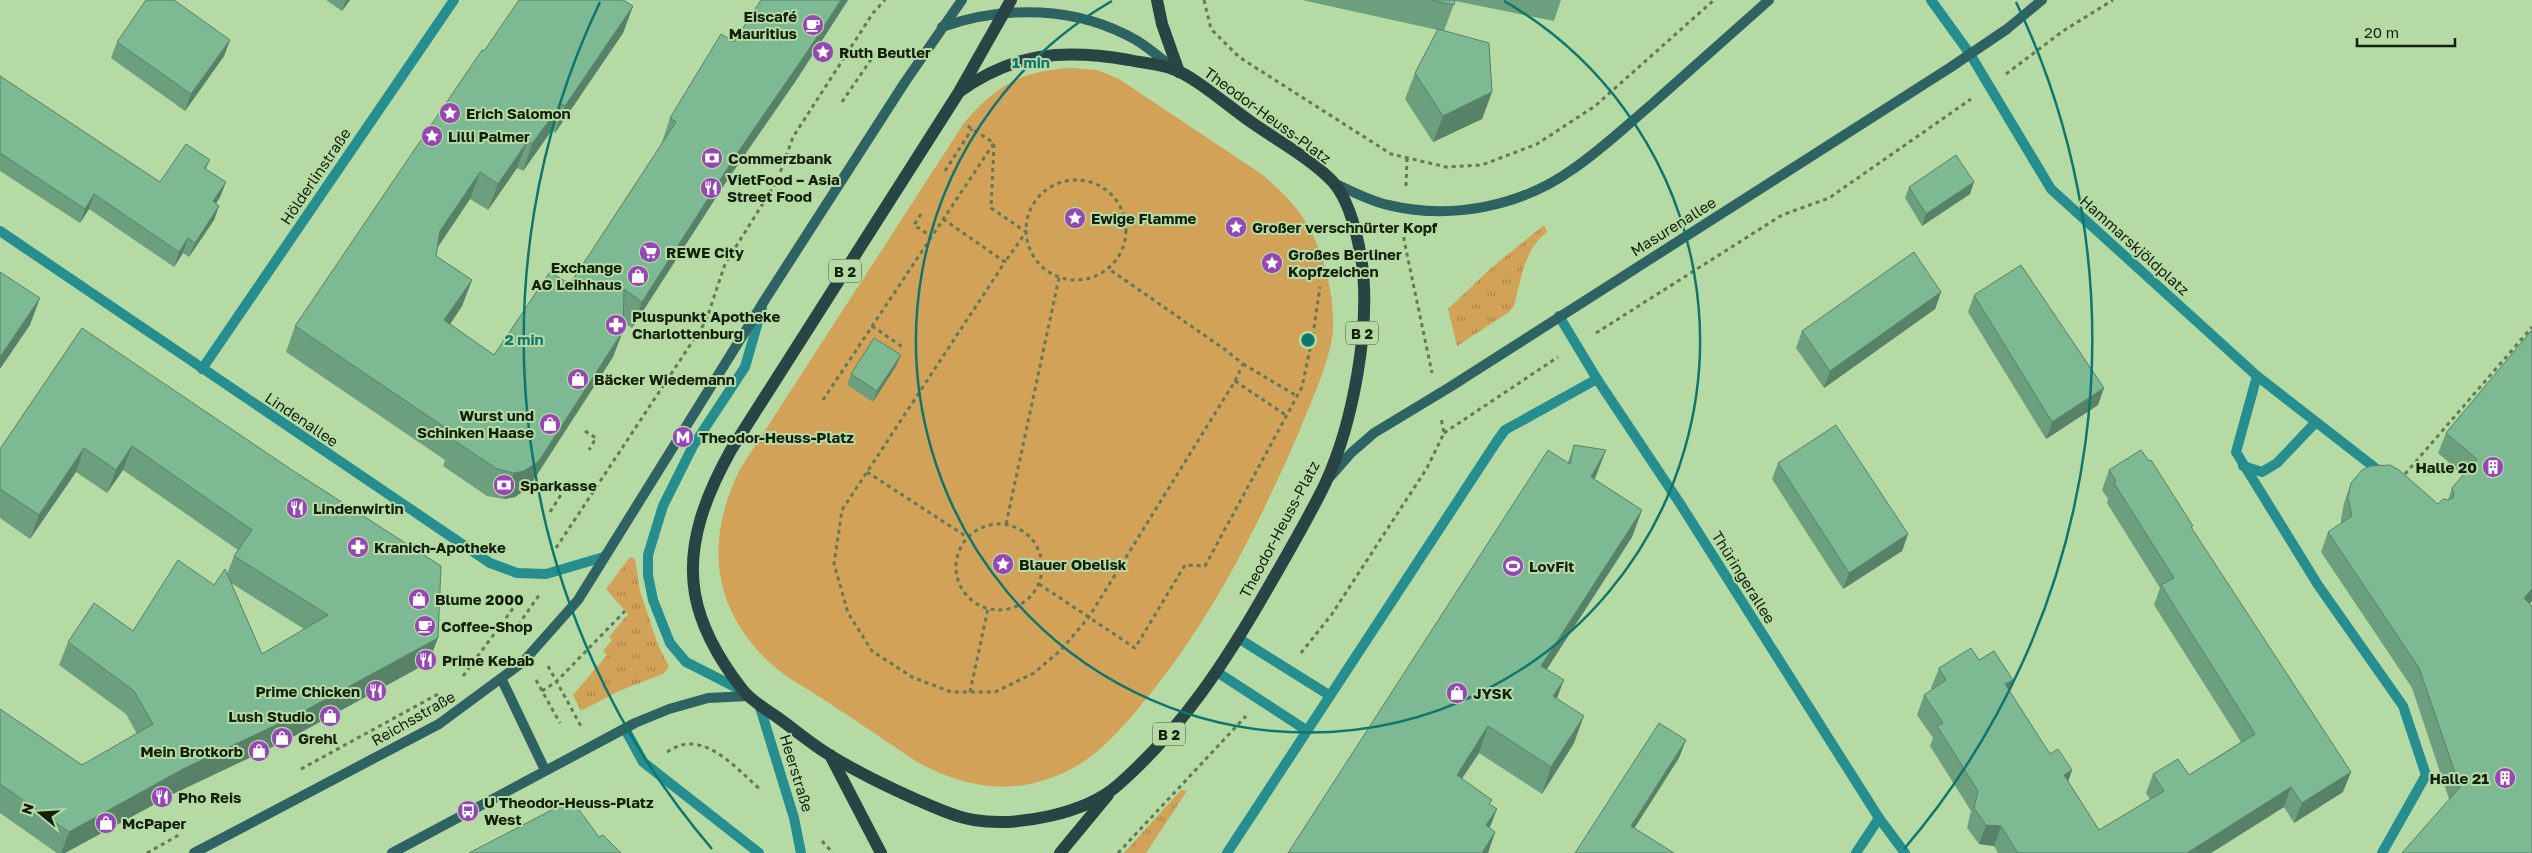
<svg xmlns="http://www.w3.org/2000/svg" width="2532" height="853" viewBox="0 0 2532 853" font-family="'Golos Text',sans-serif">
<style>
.grass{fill:url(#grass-tufts)}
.park{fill:#d3a259}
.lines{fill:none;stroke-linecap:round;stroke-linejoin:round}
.path{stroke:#627a56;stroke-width:3;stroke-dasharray:4 4;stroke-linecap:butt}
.lane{stroke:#268e8f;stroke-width:10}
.street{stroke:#268e8f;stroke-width:10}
.secondary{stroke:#2f6262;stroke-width:10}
.primary{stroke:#284444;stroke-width:12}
.wall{fill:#6c9f7e;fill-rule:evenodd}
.shaded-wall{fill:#588267}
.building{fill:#7db993;stroke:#588267}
.ring{fill:none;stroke:#0f766e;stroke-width:2.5}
.labels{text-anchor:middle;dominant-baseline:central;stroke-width:4;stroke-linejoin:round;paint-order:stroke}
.shield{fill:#b5daa4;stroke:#44583a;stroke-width:1}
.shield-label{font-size:14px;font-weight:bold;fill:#13200c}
.poi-label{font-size:15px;font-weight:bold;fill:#13200c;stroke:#b5daa4;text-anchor:start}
.street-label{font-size:15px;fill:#13200c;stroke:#b5daa4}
.centre{fill:#0f766e;stroke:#b5daa4;stroke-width:2.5}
.ring-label{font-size:15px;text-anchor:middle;font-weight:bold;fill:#0f766e;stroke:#b5daa4;stroke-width:4;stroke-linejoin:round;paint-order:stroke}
</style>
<defs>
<pattern id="grass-tufts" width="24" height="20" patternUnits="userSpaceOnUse" patternTransform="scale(1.25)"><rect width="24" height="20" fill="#d3a259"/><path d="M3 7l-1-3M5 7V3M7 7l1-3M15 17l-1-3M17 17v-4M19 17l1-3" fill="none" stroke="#aa8448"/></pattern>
</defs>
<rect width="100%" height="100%" fill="#b5daa4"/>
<g class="grass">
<path d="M1544,225l3,7c-23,17 -26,48 -33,74l-5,6 -52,34 -9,-37 42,-40z"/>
<path d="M630,557l5,2 5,32 18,54 11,22 -6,7 -44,17 -38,20 -8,-16 34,-40 -4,-4 9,-11 -3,-3 19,-23 -22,-25z"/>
<path d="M1181,790l6,1 -41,62h-22z"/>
</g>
<path class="park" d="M1071,68l26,2 22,9 144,96c13,12 26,23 36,37 22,30 35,76 34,114 0,29 -23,78 -34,106 -43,99 -92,196 -162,278 -18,21 -39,45 -64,58 -54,29 -104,22 -156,-6 -29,-20 -58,-39 -88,-59 -19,-13 -43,-25 -59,-40 -59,-56 -65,-123 -30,-194l224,-346c32,-38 57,-52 107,-55z"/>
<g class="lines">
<g class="path">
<path d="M1204,0l7,29 28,28 152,97 55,13 36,-2 55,-21 58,-38 119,-106"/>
<path d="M2006,74l57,-43 50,-31"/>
<path d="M842,102l32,-47"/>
<path d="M994,144l-3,64 35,24 -21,30"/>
<path d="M945,171l27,-42"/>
<circle cx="1076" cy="230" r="50"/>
<path d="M1406,186l1,-27"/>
<path d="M921,214l-7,11 18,12"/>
<path d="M943,219l62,43 -163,248 -8,54 14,49 24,38 40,26 39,15h44l39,-19 27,-23 28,-33 146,-236 8,-17 -16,-13 -118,-82"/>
<path d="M1404,229v11l28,133"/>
<path d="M872,326l32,22"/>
<path d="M1596,333l186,-118 47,-17 142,-99"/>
<path d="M1243,364l54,32"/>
<path d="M1235,381l52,35"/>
<path d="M823,400l171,-257 -28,-18"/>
<path d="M585,431l11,7 -7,12"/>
<path d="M1444,433l114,-76"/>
<path d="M867,472l100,65"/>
<path d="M2405,474l127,-147"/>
<path d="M550,512l21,-33"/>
<path d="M1006,524l53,-246"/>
<circle cx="999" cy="567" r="43"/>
<path d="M556,548l150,-227 19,-57 52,-83 16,-44 80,-124 12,-13"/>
<path d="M1039,584l96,64 50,-83 20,1 97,-179 11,-52 7,-48"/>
<path d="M520,632l-3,-5 22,-32"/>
<path d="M1301,653l31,-39 95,-146 17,-35 -3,-15"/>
<path d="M548,666l34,62"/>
<path d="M463,676l60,-81"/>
<path d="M536,680l24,43"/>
<path d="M542,691l14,-9 69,-71"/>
<path d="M970,692l18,-84"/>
<path d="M667,752c7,-4 14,-8 22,-8 27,-1 53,30 72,46"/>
<path d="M301,769l139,-76"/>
<path d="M822,841l11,12"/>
<path d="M147,853l32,-18"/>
<path d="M1118,853l128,-137"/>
</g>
<g class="lane">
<path d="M1931,0l39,54 81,135 206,187 -21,76 82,133 85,121 23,69 -44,78"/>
<path d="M2257,376l126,98"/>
<path d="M2243,466l19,6 15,-9 39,-41"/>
<path d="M1238,638l91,57"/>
<path d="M1217,672l89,58"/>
<path d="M741,690l-55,-28 -16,-19 -17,-43 -5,-25v-20l15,-49 30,-60 52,-79 17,-59"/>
<path d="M625,729l18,33 116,91"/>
<path d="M1227,853l270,-412 8,-11 92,-51"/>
</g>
<g class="street">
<path d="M0,231l490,332 27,10 29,1 58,-17"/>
<path d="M1559,316l38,63 82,123 200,316 26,35"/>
<path d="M202,369l252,-369"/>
<path d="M759,704l35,114 7,35"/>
<path d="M1856,853l23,-35"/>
</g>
<g class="secondary">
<path d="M942,27c64,-22 134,-21 194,13 13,8 25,18 37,28"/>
<path d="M1336,184c17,8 34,17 52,21 63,15 132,2 185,-36 28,-19 53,-43 79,-65 39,-35 78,-69 117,-104"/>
<path d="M1330,477l21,-24 23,-20 76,-46 501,-320 56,-38 35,-29"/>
<path d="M502,680l43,90"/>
<path d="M194,853l245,-129 84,-62 55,-62 188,-302 139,-216 57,-82"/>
<path d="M392,853l243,-130 34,-14 39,-11 40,-2"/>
</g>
<g class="primary">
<path d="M1157,0l5,24 17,48"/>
<path d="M959,92c55,-40 105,-43 170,-32 14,3 30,4 44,9 21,7 60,41 81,55 26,18 57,35 79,58 16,18 24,52 28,75 11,66 -8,167 -36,227 -17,35 -37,69 -56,102 -42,74 -87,143 -151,199 -33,29 -101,42 -144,35 -20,-3 -40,-13 -59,-21 -29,-13 -60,-28 -87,-45 -18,-11 -34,-25 -51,-37 -11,-8 -26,-16 -35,-28 -21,-27 -41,-61 -47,-95 -9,-51 12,-101 36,-144l228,-358 52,-92"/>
<path d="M830,755l51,98"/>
<path d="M1060,853l48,-58"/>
</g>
</g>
<g class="wall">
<path d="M326,0h24l-8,11z"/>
<path d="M761,0h87l-51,79 -71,103 -94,146 -9,-6 -10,35 -84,130 -14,10 -11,2 -17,-3 -44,-30 2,-6 -159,-108 9,-26 189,-275 149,-45 -10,27 -68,100 -3,-3 -29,41 -6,-3 -29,42 -18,-11 -32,48 -2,9 36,24 -10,26 -12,18 44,31 76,-71 91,-139 9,-27 64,-76z"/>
<path d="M1302,0h259l-7,21 -99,-20 -11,30 48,61 -10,27 -49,23 -28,-43 10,-26 23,-43z"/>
<path d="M230,40l-6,16 -39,55 -74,-53 6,-16z"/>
<path d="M0,76l160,106 50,-22 -4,9 20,13 -6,15 -4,6 3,3 -5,14 -25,37 -6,-4 -9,14 -85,-58 -9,14 -80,-52z"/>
<path d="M1909,187l61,7 -48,32 -17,-28z"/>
<path d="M1941,292l-6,17 -111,79 -28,-40 6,-17z"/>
<path d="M1974,295l124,110 -52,34 -78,-127z"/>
<path d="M82,328l347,334 -142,78 -112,53 -110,60h-8l-57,-40v-104l82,56 55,-31 -11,-20 -67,-49 9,-23 65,-11 81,-46 13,-11 7,-18 4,-6 -115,-80 -16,23 -31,-21 -46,67 -30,-21v-69zM231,583l73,46 -42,25z"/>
<path d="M2532,330l-2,274 2,249 -83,-54 -37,-111 -91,-136 7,-20 13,-9v-4l3,-16 7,-20 87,21 10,-4 4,-12 11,-13 -25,-22 8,-20z"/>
<path d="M896,366l-23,36 -26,-17 4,-11z"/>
<path d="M1574,445l22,31 -2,3 48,31 -10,27 -85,132 10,30 17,44 -32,51 -63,-41 -17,25 28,27v23l5,4 -7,21h-200l280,-391z"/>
<path d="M1778,463l130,71 -6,17 -59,38 -71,-110z"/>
<path d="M2109,470l83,59 151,263 -49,31 -10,-16 -73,46h-213l-4,-7 -15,-2 -12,-16 4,-17 -41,-65 3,-8 -16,-23 7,-20 8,-5 -1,-2 8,-20 40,-8 30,30 41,64 22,16 -4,12 31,48 51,-31 -4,-6 7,-19 36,1 52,-33 -87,-137 6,-17 -53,-85 1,-4 -6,-9z"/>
</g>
<g class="shaded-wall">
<path d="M346,0h4l-8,11z"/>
<path d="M841,0h7l-51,79 -71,103 -94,146 10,-26 94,-147z"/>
<path d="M633,6l-10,27 -68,100 10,-27z"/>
<path d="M230,40l-6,16 -39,55 6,-17z"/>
<path d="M1492,92l-10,27 -49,23 10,-26z"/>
<path d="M561,104l-9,26 -29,41 9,-27z"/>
<path d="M527,142l-10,26 -29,42 10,-26z"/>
<path d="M480,172l-10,27 -39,58 9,-26z"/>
<path d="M226,182l-6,15 -12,19 5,-15z"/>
<path d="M1974,182l-4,12 -48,32 4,-12z"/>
<path d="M94,194l-5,15 -9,14 5,-14z"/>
<path d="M219,206l-5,14 -25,37 6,-14z"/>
<path d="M188,238l-5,15 -9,14 5,-15z"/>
<path d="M472,280l-10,26 -27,41 9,-27z"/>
<path d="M1941,292l-6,17 -111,79 6,-17z"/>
<path d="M40,298l-10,27 -30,44v-12z"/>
<path d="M623,331l-10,26 -84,130 -14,10 -11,2 10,-26z"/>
<path d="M901,355l-5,11 -23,36 4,-11z"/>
<path d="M2104,388l-6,17 -52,34 6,-17z"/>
<path d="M132,446l-9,24 -16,23 9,-23z"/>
<path d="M84,448l-8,24 -46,67 9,-24z"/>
<path d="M1606,450l-10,26 -15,27 10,-26z"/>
<path d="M1642,510l-10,27 -100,155 9,-26z"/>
<path d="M1908,534l-6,17 -59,38 6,-16z"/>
<path d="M2532,589v12l-16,18 8,-21z"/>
<path d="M438,638l-9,24 -142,78 -112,53 -110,60h-4l8,-21 114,-63z"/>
<path d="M1564,680l-10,26 -1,-10z"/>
<path d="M2013,680l-8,20v-16z"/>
<path d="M1584,716l-10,27 -32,51 9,-27z"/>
<path d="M1488,726l-9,27 -32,48 10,-26z"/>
<path d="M1686,740l-7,18 -54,85 6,-17z"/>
<path d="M2072,770l-7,20 -1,-15z"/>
<path d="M2351,772l-8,20 -49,31 8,-20z"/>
<path d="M2291,787l-7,20 -73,46h-24z"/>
<path d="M1497,809l-10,26 -1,-10z"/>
<path d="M1986,825l15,1 -7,20 -15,-2z"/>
<path d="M1495,832l-7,21h-6z"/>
</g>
<g class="building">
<path d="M146,0h28l56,40 -39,54 -74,-52z"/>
<path d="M519,0h104l10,6 -68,100 -4,-2 -29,40 -5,-2 -29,42 -18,-12 -40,59 -4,25 36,24 -28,40 50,35 56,-83 20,12 106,-162 -6,-4 51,-84 13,8 27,-42h80l-34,52 -71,103 -94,147 -18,-13 -1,42 -84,130 -15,10 -10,2 -17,-4 -45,-30 4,-4 -161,-109 187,-276 2,1z"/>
<path d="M1431,0h24l-1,5z"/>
<path d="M1438,29l51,14 3,49 -49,24 -28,-43z"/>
<path d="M0,76l160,106 26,-38 24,16 -6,8 22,14 -13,19 6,5 -24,37 -7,-5 -9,14 -85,-58 -9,15 -85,-56z"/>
<path d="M1956,155l18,27 -48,32 -17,-27z"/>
<path d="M1914,252l27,40 -111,79 -28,-40z"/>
<path d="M2021,265l83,123 -52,34 -78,-127z"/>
<path d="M0,272l40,26 -40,59z"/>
<path d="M82,328l210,142 149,96 -3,72 -143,78 -112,53 -114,63 -69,-48v-75l82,56 71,-41 -19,-33 -66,-49 26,-39 39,28 45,-71 36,25 11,-16 37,85 66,-39 -94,-59 18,-26 -120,-84 -16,24 -32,-22 -45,67 -39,-26v-40z"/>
<path d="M2532,330v259l-8,9 8,8v247h-130l58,-66 -41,-119 -91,-136 24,-16 -4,-18 3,-15 11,-13 8,-4 20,-1 9,5 39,34 5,-5 5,1 5,-2 1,-5 -2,-5 25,-29 -31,-26z"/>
<path d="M874,338l27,17 -24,36 -26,-17z"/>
<path d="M1836,425l72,109 -59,39 -71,-110z"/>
<path d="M1574,445l32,5 -15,27 51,33 -101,156 23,14 -11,16 31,20 -33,51 -63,-41 -31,49 35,25 -3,4 8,5 -11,16 9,7 -13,21h-194l260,-403 22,14z"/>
<path d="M2141,450l8,11 2,-1 42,66 -2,1 160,245 -49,31 -11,-16 -104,66h-169l-17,-27 -15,-1 -12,-17 4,-17 -41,-65 6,-3 -19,-28 22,-15 -7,-12 32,-20 8,12 15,-9 19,29 -8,4 45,70 8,-5 14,21 -8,5 35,55 65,-39 -11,-17 25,-15 11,16 66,-41 -94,-149 13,-7 -60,-95 2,-2 -7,-11z"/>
<path d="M1659,723l27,17 -55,86 43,27h-99z"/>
<path d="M567,802l9,4 23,31 4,-2 18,18h-152z"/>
</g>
<g class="ring">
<path d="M1504 1A392 392 0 1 1 1112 1"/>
<path d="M712 849A784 784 0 0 1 600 2M2016 2A784 784 0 0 1 1904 849"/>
</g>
<defs>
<g id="cafe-disc" transform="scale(1.125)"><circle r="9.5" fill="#9746b5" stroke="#b5daa4"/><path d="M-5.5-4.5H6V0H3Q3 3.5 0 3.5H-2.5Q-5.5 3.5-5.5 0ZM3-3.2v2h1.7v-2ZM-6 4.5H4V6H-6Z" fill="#fff"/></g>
<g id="sight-disc" transform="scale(1.125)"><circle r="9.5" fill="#9746b5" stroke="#b5daa4"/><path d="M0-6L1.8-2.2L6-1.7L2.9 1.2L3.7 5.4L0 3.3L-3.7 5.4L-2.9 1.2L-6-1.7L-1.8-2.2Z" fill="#fff"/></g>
<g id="bank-disc" transform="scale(1.125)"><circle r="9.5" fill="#9746b5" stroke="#b5daa4"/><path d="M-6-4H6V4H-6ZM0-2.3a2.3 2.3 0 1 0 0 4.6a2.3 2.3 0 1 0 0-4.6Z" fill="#fff"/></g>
<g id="restaurant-disc" transform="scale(1.125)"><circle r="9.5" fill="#9746b5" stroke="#b5daa4"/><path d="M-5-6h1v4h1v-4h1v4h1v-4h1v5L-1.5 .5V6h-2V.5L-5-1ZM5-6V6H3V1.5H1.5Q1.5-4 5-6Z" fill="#fff"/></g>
<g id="supermarket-disc" transform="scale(1.125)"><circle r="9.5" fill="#9746b5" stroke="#b5daa4"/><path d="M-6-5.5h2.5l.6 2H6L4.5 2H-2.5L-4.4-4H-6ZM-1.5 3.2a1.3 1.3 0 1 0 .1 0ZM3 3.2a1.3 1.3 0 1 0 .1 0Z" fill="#fff"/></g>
<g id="shop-disc" transform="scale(1.125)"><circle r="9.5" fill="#9746b5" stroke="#b5daa4"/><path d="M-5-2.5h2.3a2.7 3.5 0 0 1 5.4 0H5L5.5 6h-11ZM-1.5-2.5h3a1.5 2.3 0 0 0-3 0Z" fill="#fff"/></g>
<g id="pharmacy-disc" transform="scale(1.125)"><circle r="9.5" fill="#9746b5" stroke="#b5daa4"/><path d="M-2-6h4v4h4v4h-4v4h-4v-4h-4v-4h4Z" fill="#fff"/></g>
<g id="metro-disc" transform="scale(1.125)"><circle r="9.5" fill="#9746b5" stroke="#b5daa4"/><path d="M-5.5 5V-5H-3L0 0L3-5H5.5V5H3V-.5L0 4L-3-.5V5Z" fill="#fff"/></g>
<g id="building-disc" transform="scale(1.125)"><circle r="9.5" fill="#9746b5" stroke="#b5daa4"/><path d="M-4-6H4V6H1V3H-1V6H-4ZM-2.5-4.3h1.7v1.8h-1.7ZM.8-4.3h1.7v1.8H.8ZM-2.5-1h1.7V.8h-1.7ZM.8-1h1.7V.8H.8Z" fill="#fff"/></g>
<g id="stadium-disc" transform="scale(1.125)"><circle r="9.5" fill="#9746b5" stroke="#b5daa4"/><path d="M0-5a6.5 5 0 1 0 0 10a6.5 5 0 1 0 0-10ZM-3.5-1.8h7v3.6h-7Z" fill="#fff"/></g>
<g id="bus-disc" transform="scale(1.125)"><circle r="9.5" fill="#9746b5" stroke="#b5daa4"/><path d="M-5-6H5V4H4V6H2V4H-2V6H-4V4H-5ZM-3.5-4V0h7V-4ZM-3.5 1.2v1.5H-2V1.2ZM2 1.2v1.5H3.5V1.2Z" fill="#fff"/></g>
</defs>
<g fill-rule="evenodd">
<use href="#cafe-disc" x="813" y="25"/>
<use href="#sight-disc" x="823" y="52"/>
<use href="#sight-disc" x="450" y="113"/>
<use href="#sight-disc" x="432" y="136"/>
<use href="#bank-disc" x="712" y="158"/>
<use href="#restaurant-disc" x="711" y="188"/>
<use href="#sight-disc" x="1075" y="218"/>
<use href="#sight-disc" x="1236" y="227"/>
<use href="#supermarket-disc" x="650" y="252"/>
<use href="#sight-disc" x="1272" y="263"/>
<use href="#shop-disc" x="638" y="276"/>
<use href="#pharmacy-disc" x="616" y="325"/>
<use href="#shop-disc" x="578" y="379"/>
<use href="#shop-disc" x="550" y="424"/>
<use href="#metro-disc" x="683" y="437"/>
<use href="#building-disc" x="2493" y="467"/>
<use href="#bank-disc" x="504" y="485"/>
<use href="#restaurant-disc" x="297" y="508"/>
<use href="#pharmacy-disc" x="358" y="547"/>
<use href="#sight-disc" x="1003" y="564"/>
<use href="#stadium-disc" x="1513" y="566"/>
<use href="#shop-disc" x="419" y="599"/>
<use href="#cafe-disc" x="425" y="626"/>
<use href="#restaurant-disc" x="426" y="660"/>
<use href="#restaurant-disc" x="376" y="691"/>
<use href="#shop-disc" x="1457" y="693"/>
<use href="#shop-disc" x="330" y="716"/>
<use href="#shop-disc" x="282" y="738"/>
<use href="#shop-disc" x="259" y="751"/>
<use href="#building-disc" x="2505" y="778"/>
<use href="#restaurant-disc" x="162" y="797"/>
<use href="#bus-disc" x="468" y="811"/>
<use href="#shop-disc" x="106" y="823"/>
</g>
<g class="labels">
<g class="shield">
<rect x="829" y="259.5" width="32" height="23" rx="4"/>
<rect x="1346" y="321.5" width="32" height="23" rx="4"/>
<rect x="1153" y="722.5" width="32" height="23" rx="4"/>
</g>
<g class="shield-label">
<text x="845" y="271">B 2</text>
<text x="1362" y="333">B 2</text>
<text x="1169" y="734">B 2</text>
</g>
<g class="poi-label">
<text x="797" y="16" text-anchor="end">Eiscafé<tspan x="797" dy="17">Mauritius</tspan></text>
<text x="839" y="52">Ruth Beutler</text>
<text x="466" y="113">Erich Salomon</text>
<text x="448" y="136">Lilli Palmer</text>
<text x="728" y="158">Commerzbank</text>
<text x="727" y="179">VietFood – Asia<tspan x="727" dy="17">Street Food</tspan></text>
<text x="1091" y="218">Ewige Flamme</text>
<text x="1252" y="227">Großer verschnürter Kopf</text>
<text x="666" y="252">REWE City</text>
<text x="1288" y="254">Großes Berliner<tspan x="1288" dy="17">Kopfzeichen</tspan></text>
<text x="622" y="267" text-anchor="end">Exchange<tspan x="622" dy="17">AG Leihhaus</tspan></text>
<text x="632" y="316">Pluspunkt Apotheke<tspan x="632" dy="17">Charlottenburg</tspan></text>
<text x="594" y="379">Bäcker Wiedemann</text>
<text x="534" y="415" text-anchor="end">Wurst und<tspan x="534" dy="17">Schinken Haase</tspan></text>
<text x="699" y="437">Theodor-Heuss-Platz</text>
<text x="2477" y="467" text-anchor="end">Halle 20</text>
<text x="520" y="485">Sparkasse</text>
<text x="313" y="508">Lindenwirtin</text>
<text x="374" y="547">Kranich-Apotheke</text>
<text x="1019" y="564">Blauer Obelisk</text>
<text x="1529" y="566">LovFit</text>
<text x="435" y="599">Blume 2000</text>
<text x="441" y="626">Coffee-Shop</text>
<text x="442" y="660">Prime Kebab</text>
<text x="360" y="691" text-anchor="end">Prime Chicken</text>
<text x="1473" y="693">JYSK</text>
<text x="314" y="716" text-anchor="end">Lush Studio</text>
<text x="298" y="738">Grehl</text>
<text x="243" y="751" text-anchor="end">Mein Brotkorb</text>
<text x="2489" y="778" text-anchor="end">Halle 21</text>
<text x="178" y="797">Pho Reis</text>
<text x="484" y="802">U Theodor-Heuss-Platz<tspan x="484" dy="17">West</tspan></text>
<text x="122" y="823">McPaper</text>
</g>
<g class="street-label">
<text transform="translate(1268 115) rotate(36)">Theodor-Heuss-Platz</text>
<text transform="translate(315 176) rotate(-56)">Hölderlinstraße</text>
<text transform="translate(1673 226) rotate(-32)">Masurenallee</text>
<text transform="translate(2135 245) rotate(42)">Hammarskjöldplatz</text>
<text transform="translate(302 419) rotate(34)">Lindenallee</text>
<text transform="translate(1279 529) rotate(-62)">Theodor-Heuss-Platz</text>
<text transform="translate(1744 577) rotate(58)">Thüringerallee</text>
<text transform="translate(413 718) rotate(-30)">Reichsstraße</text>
<text transform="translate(797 773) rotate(73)">Heerstraße</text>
</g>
</g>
<circle cx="1308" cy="340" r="8" class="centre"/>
<g class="ring-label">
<text x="1031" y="68">1 min</text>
<text x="524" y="345">2 min</text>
</g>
<g transform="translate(40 813) rotate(288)" stroke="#b5daa4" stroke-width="4" paint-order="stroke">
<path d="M0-4L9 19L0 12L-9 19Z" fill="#13200c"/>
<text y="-8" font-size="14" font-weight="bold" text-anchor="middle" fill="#13200c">N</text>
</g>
<path d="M2357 38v8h98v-8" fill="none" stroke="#13200c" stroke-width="2.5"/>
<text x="2364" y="38" font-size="15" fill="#13200c" stroke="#b5daa4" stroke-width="4" paint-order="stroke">20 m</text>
</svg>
